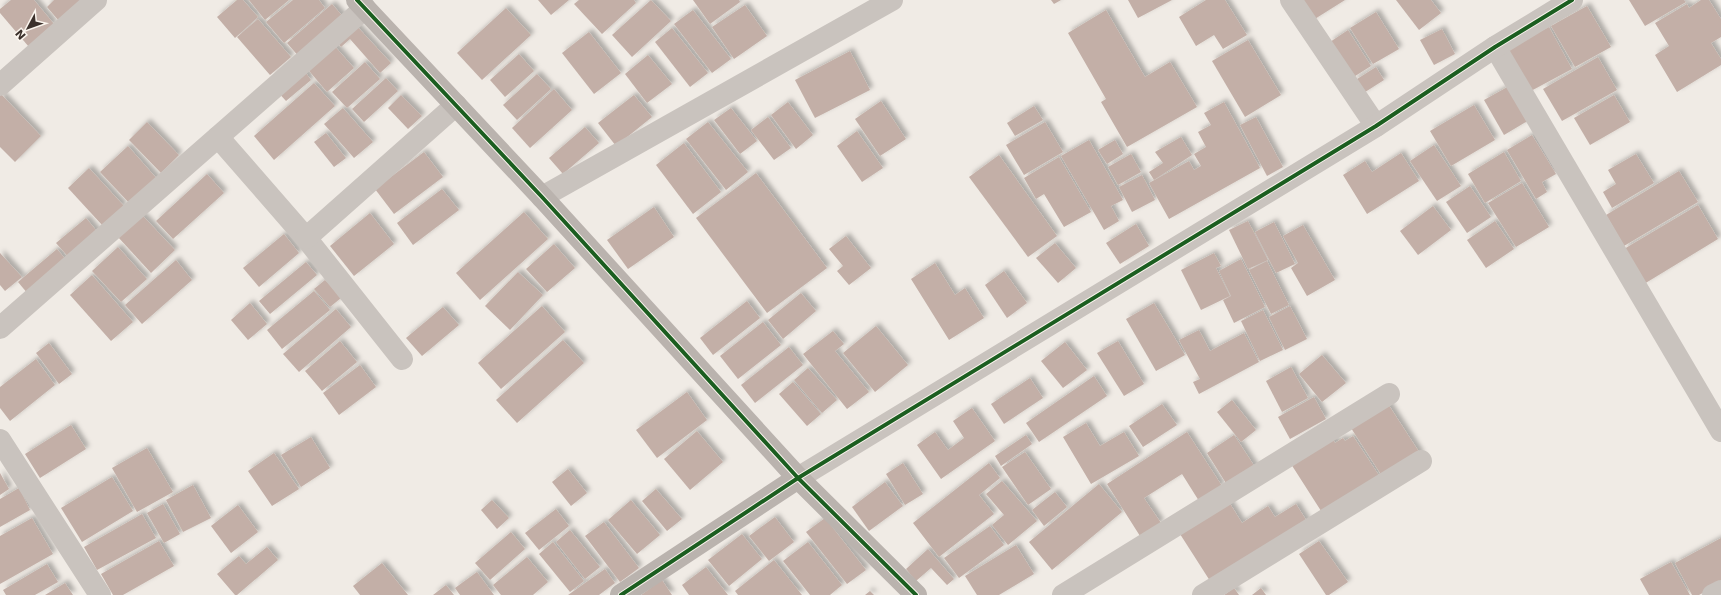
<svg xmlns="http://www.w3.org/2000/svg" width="1721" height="595" viewBox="0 0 1721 595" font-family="'DejaVu Sans',sans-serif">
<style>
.building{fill:#c3afa7;filter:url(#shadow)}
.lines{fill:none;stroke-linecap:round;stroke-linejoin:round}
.street{stroke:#c9c3be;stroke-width:22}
.secondary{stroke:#bab3ae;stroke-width:22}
.cycleway-casing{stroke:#fbf5ee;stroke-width:6}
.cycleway{stroke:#1b5e20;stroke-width:4}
</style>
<defs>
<filter id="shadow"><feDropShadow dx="3.5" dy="-3.5" stdDeviation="2" flood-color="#0004"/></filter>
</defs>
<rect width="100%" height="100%" fill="#f0ebe5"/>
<g class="building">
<path d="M11,0h23l20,24 -25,23 -29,-34v-4z"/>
<path d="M54,0h31l-26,21 -12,-14z"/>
<path d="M237,0h6l15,17 -23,21 -18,-21z"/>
<path d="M249,0h40l-24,20z"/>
<path d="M293,0h26l6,8 -41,35 -18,-21z"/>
<path d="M538,0h31l-18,15z"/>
<path d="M579,0h55l2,3 -34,31 -28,-30z"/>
<path d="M651,0l20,21 -39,36 -20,-22z"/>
<path d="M693,0h46l1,2 -30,22z"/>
<path d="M1051,0h10l-7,4z"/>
<path d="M1128,0h44l-34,18z"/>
<path d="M1206,0h19l22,35 -24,14 -9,-14 -18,11 -17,-29z"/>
<path d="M1297,0h48l-35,22z"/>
<path d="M1396,0h35l10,13 -22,17z"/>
<path d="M1629,0h55l2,2 -41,24z"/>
<path d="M1701,0h8l12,19v18l-10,6 10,16v6l-44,27 -22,-37 14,-9 -14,-23 32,-19 2,4z"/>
<path d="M332,4l13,15 -45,39 -13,-15z"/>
<path d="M745,5l22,31 -33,23 -22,-32z"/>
<path d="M1587,6l24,41 -36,20 -24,-41z"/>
<path d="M506,8l25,27 -49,45 -25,-27z"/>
<path d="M693,10l38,49 -19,14 -38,-49z"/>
<path d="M1106,10l39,67 25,-15 27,45 -70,40 -26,-45 5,-3 -38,-66z"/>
<path d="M1376,12l23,37 -26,15 -23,-36z"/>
<path d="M258,19l33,38 -21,18 -33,-38z"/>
<path d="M353,22l38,41 -11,10 -30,-34 -9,8 -7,-8z"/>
<path d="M1549,27l23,42 -43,23 -23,-42z"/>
<path d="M672,28l36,45 -18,14 -35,-45z"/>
<path d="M1442,29l13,25 -21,11 -14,-25z"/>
<path d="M1348,30l23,36 -19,12 -22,-36z"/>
<path d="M589,32l32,41 -27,21 -32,-41z"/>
<path d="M1248,40l33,55 -36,22 -33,-56z"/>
<path d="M332,43l22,25 -27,24 -22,-26z"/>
<path d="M850,51l20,39 -55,28 -20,-38z"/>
<path d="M519,54l15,17 -29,26 -15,-17z"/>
<path d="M648,55l24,29 -25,19 -22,-29z"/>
<path d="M1598,57l19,33 -55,31 -19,-32z"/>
<path d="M365,62l15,17 -33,29 -15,-16z"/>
<path d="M1376,67l8,13 -22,14 -8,-13z"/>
<path d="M303,69l8,11 -25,21 -9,-10z"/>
<path d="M537,74l14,15 -34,31 -14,-15z"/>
<path d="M386,78l12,13 -34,31 -12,-13z"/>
<path d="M314,83l21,23 -61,54 -20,-24z"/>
<path d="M1511,85l20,34 -27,16 -20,-35z"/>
<path d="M554,89l18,21 -42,38 -18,-20z"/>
<path d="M0,93l41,43 -26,26 -15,-15z"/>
<path d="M401,95l21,21 -14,13 -20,-21z"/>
<path d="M634,95l18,22 -36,29 -18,-23z"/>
<path d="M1614,95l16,27 -40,23 -16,-27z"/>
<path d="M881,101l25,38 -26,17 -25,-37z"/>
<path d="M788,102l25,33 -17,14 -25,-34z"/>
<path d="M1224,102l36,66 -91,51 -20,-36 40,-22 5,9 7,-4 -7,-12 12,-7 -8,-15 13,-7 -7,-12z"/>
<path d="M1474,105l21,35 -44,26 -21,-35z"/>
<path d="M1034,106l9,14 -28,16 -8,-13z"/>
<path d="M343,108l30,34 -19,16 -30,-34z"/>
<path d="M731,108l26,33 -17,13 -26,-34z"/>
<path d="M768,117l23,31 -17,12 -23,-30z"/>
<path d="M1256,117l27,50 -16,9 -27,-51z"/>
<path d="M147,122l32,33 -18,18 -32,-33z"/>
<path d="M708,122l40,50 -22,18 -40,-51z"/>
<path d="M1045,122l18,30 -39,23 -18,-30z"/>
<path d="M585,127l14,16 -36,31 -14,-16z"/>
<path d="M857,131l26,37 -21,14 -25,-36z"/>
<path d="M326,133l20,25 -12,9 -20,-25z"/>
<path d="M1532,135l24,39 -14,8 5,10 -11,7 -29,-49z"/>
<path d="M1181,137l11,18 -38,25 -5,-8 14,-9 -8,-11z"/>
<path d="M1089,140l34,60 -12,6 8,15 -15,9 -43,-74z"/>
<path d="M1115,140l8,14 -16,10 -9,-14z"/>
<path d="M684,143l37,49 -28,22 -37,-49z"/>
<path d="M1434,145l27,41 -24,15 -27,-40z"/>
<path d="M128,146l30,34 -27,25 -31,-33z"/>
<path d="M424,152l19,25 -49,37 -19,-25z"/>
<path d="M1504,152l17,29 -36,22 -17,-29z"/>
<path d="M1401,153l18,28 -52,33 -24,-39 22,-14 7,11z"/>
<path d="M1131,154l10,18 -23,13 -10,-18z"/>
<path d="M1636,154l18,29 -42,25 -9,-16 13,-8 -8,-14z"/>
<path d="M999,155l58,81 -29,21 -59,-80z"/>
<path d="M1059,157l32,55 -27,15 -20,-33 -8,5 -12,-21z"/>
<path d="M89,168l35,38 -22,19 -34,-37z"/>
<path d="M1679,171l19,31 -74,44 -18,-31z"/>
<path d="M756,173l71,95 -60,45 -71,-95z"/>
<path d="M207,174l17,19 -51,46 -17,-18z"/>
<path d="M1142,175l13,25 -23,12 -13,-25z"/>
<path d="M1522,183l27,44 -33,20 -28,-44z"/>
<path d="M1470,186l21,31 -24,16 -21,-31z"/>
<path d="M442,189l17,21 -46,35 -16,-22z"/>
<path d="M1698,205l20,34 -74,45 -20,-35z"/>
<path d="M1433,206l18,24 -33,25 -18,-24z"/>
<path d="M654,207l20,30 -46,32 -21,-29z"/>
<path d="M524,212l24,27 -68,61 -24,-27z"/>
<path d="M370,213l24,31 -40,32 -24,-30z"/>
<path d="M142,215l33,35 -24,23 -33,-36z"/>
<path d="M86,218l14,17 -29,25 -15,-17z"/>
<path d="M1248,221l20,39 -20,9 -19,-39z"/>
<path d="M1495,221l19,28 -28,19 -19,-28z"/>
<path d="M1274,222l21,42 -19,9 -21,-41z"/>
<path d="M1136,224l13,22 -29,18 -14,-21z"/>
<path d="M1303,225l32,55 -28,16 -16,-28 7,-5 -15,-27z"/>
<path d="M284,234l15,19 -40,34 -16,-19z"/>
<path d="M846,236l25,32 -22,17 -12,-14 6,-5 -14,-17z"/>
<path d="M1055,243l21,25 -18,15 -22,-25z"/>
<path d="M554,244l21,24 -28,24 -21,-23z"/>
<path d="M118,247l29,32 -26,23 -29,-31z"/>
<path d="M57,249l10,12 -39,33 -10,-12z"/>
<path d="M0,253l22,24 -17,14 -5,-6z"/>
<path d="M1214,253l7,13 -5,2 14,28 -29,14 -20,-40z"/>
<path d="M1241,259l24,48 -31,16 -11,-23 8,-4 -12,-25z"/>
<path d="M176,260l16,20 -50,44 -17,-19z"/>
<path d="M1267,261l22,44 -18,9 -22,-44z"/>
<path d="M306,262l11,13 -47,39 -11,-13z"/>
<path d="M935,263l20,32 10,-7 19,30 -35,22 -38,-61z"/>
<path d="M1004,271l23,32 -20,15 -22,-33z"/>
<path d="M518,272l25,23 -33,35 -25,-24z"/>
<path d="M92,275l41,47 -22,19 -41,-46z"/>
<path d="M325,280l16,18 -11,9 -16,-18z"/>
<path d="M314,291l16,19 -48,39 -15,-19z"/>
<path d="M801,293l15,18 -33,28 -15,-19z"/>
<path d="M747,301l13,17 -47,37 -13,-17z"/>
<path d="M250,303l17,21 -19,16 -17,-20z"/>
<path d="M1154,303l31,52 -29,16 -30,-52z"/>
<path d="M542,306l23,26 -64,57 -23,-26z"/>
<path d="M1290,306l17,33 -22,11 -16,-33z"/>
<path d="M443,307l16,18 -37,31 -16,-18z"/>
<path d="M336,309l15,18 -52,45 -16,-18z"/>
<path d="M1263,310l20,40 -23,11 -19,-40z"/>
<path d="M763,322l18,23 -43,34 -18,-23z"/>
<path d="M876,326l32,39 -33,27 -32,-39z"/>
<path d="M1199,330l11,21 34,-18 15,29 -60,32 -6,-12 7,-3 -21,-39z"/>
<path d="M833,331l11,13 -9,7 34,41 -22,17 -44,-55z"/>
<path d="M563,340l21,23 -67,60 -21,-23z"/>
<path d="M340,341l17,21 -35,29 -17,-20z"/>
<path d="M1118,341l26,43 -20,12 -27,-43z"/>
<path d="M1065,342l22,28 -24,18 -22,-27z"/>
<path d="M49,343l23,31 -13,10 -23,-31z"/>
<path d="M789,347l14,18 -48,38 -14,-18z"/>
<path d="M1322,355l24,28 -24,19 -23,-28z"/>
<path d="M36,359l19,26 -45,36 -10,-13v-21z"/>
<path d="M360,365l16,22 -37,28 -16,-22z"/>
<path d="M1291,367l17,31 -26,14 -16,-31z"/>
<path d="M808,368l29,32 -15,13 -28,-33z"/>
<path d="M1094,376l13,20 -68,46 -13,-19z"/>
<path d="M1030,378l13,20 -39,26 -13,-20z"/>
<path d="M793,382l28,32 -14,12 -28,-32z"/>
<path d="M687,392l20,28 -50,38 -21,-28z"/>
<path d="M1314,397l12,22 -36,20 -12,-22z"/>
<path d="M1232,400l24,30 -15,12 -24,-30z"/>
<path d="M1162,404l15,21 -34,22 -14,-21z"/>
<path d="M1388,404l33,51 -37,24 -33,-51z"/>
<path d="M972,408l23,33 -54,38 -24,-34 18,-13 13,18 16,-12 -11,-17z"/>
<path d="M1086,423l14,23 24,-14 15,24 -48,28 -28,-47z"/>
<path d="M71,425l15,24 -46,29 -15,-24z"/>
<path d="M697,431l26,31 -33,28 -26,-31z"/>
<path d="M1187,432l35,54 -23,15 -17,-27 -38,24 17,25 -21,13 -33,-52z"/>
<path d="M1026,435l6,9 -31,22 -6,-10z"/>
<path d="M1234,435l23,35 -28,18 -22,-35z"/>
<path d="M1353,436l27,41 -57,37 -32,-50 41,-26 3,5 8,-5 2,3z"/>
<path d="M311,437l19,31 -29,19 -20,-32z"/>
<path d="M147,448l26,44 -36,20 -25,-44z"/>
<path d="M1025,452l26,37 -23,16 -26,-38z"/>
<path d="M274,453l25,36 -27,17 -24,-35z"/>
<path d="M903,463l20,31 -18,11 -19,-31z"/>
<path d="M989,463l11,15 -21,17 15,19 -55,43 -26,-34z"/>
<path d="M568,469l19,24 -16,13 -19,-24z"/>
<path d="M0,473l9,16 -9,6z"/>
<path d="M112,477l21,34 -51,31 -21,-34z"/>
<path d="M1002,481l35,40 -29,24 -16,-20 12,-10 -18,-21z"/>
<path d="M885,482l18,24 -34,25 -17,-24z"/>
<path d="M1099,484l23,28 -70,58 -23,-28z"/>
<path d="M193,485l18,33 -28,14 -17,-32z"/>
<path d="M19,488l11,22 -30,17v-28z"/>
<path d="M656,489l26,30 -15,12 -25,-30z"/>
<path d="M1055,492l12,15 -23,19 -12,-16z"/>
<path d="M492,500l17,18 -12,11 -16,-19z"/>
<path d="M631,500l29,35 -23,19 -29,-34z"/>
<path d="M1229,502l13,21 26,-17 7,11 21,-13 12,19 -96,61 -32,-50z"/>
<path d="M163,504l17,30 -16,9 -17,-30z"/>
<path d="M238,505l20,27 -27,21 -20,-27z"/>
<path d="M556,509l13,17 -30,24 -14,-17z"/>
<path d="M142,514l14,24 -59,32 -13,-23z"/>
<path d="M775,517l19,25 -25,19 -20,-25z"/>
<path d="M32,518l21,36 -53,30v-48z"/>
<path d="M825,518l41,52 -19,14 -41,-52z"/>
<path d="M604,522l35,46 -19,14 -35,-46z"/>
<path d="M990,526l14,19 -45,33 -15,-20z"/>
<path d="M570,530l30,37 -15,12 -29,-37z"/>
<path d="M511,532l14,17 -35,31 -15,-17z"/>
<path d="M742,534l20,25 -33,27 -21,-26z"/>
<path d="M1721,538v45l-22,12h-7l-17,-32z"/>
<path d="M159,541l15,25 -51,29h-10l-12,-21z"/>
<path d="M1319,541l29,41 -19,13h-3l-27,-41z"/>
<path d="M553,542l31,39 -14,11 -31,-38z"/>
<path d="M808,542l34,43 -12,10h-20l-27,-34z"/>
<path d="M1016,545l18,29 -35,21h-22l-12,-19z"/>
<path d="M267,547l11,13 -41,35h-2l-18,-21 22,-18 7,8z"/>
<path d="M928,549l26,30 -7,6 -16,-17 -15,13 -10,-12z"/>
<path d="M527,557l21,25 -15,13h-32l-8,-10z"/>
<path d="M774,560l28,35h-64l-3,-4z"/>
<path d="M1671,562l19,33h-41l-9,-16z"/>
<path d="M382,563l26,32h-48l-7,-9z"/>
<path d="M47,564l11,18 -23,13h-29l-3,-5z"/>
<path d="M706,567l22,28h-39l-7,-10z"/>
<path d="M605,569l10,14 -16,12h-31z"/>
<path d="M477,572l17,23h-34l-5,-7z"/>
<path d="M662,580l10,15h-31z"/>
<path d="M65,583l8,12h-28z"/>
<path d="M446,585l8,10h-21z"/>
<path d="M1234,588l5,7h-15z"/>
<path d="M1261,588l5,7h-14z"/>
<path d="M870,591l4,4h-9z"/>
</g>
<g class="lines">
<g class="street">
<path d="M1291,0l85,126"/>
<path d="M1495,47l226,384"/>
<path d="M0,85l96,-85"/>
<path d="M218,137l88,101 96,121"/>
<path d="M542,197l350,-197"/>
<path d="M306,238l150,-133"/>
<path d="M0,328l365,-320"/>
<path d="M0,440l100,155"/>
<path d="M798,478l578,-352 119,-79 77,-47"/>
<path d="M1063,595l326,-201"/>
<path d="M1203,595l218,-134"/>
<path d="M1713,595l8,-4"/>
</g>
<g class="secondary">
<path d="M357,0l185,197 256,281 118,117"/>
<path d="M621,595l177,-117"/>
</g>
<g class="cycleway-casing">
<g id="cycleway">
<path d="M357,0l185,197 256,281 118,117"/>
<path d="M621,595l177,-117 578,-352 119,-79 77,-47"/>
</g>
</g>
<use href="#cycleway" class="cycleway"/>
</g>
<g transform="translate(28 28) rotate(229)" stroke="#fbf5ee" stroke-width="3" paint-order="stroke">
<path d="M0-3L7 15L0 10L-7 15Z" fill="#3b302b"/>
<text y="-6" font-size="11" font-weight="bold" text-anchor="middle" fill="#3b302b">N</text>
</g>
</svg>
